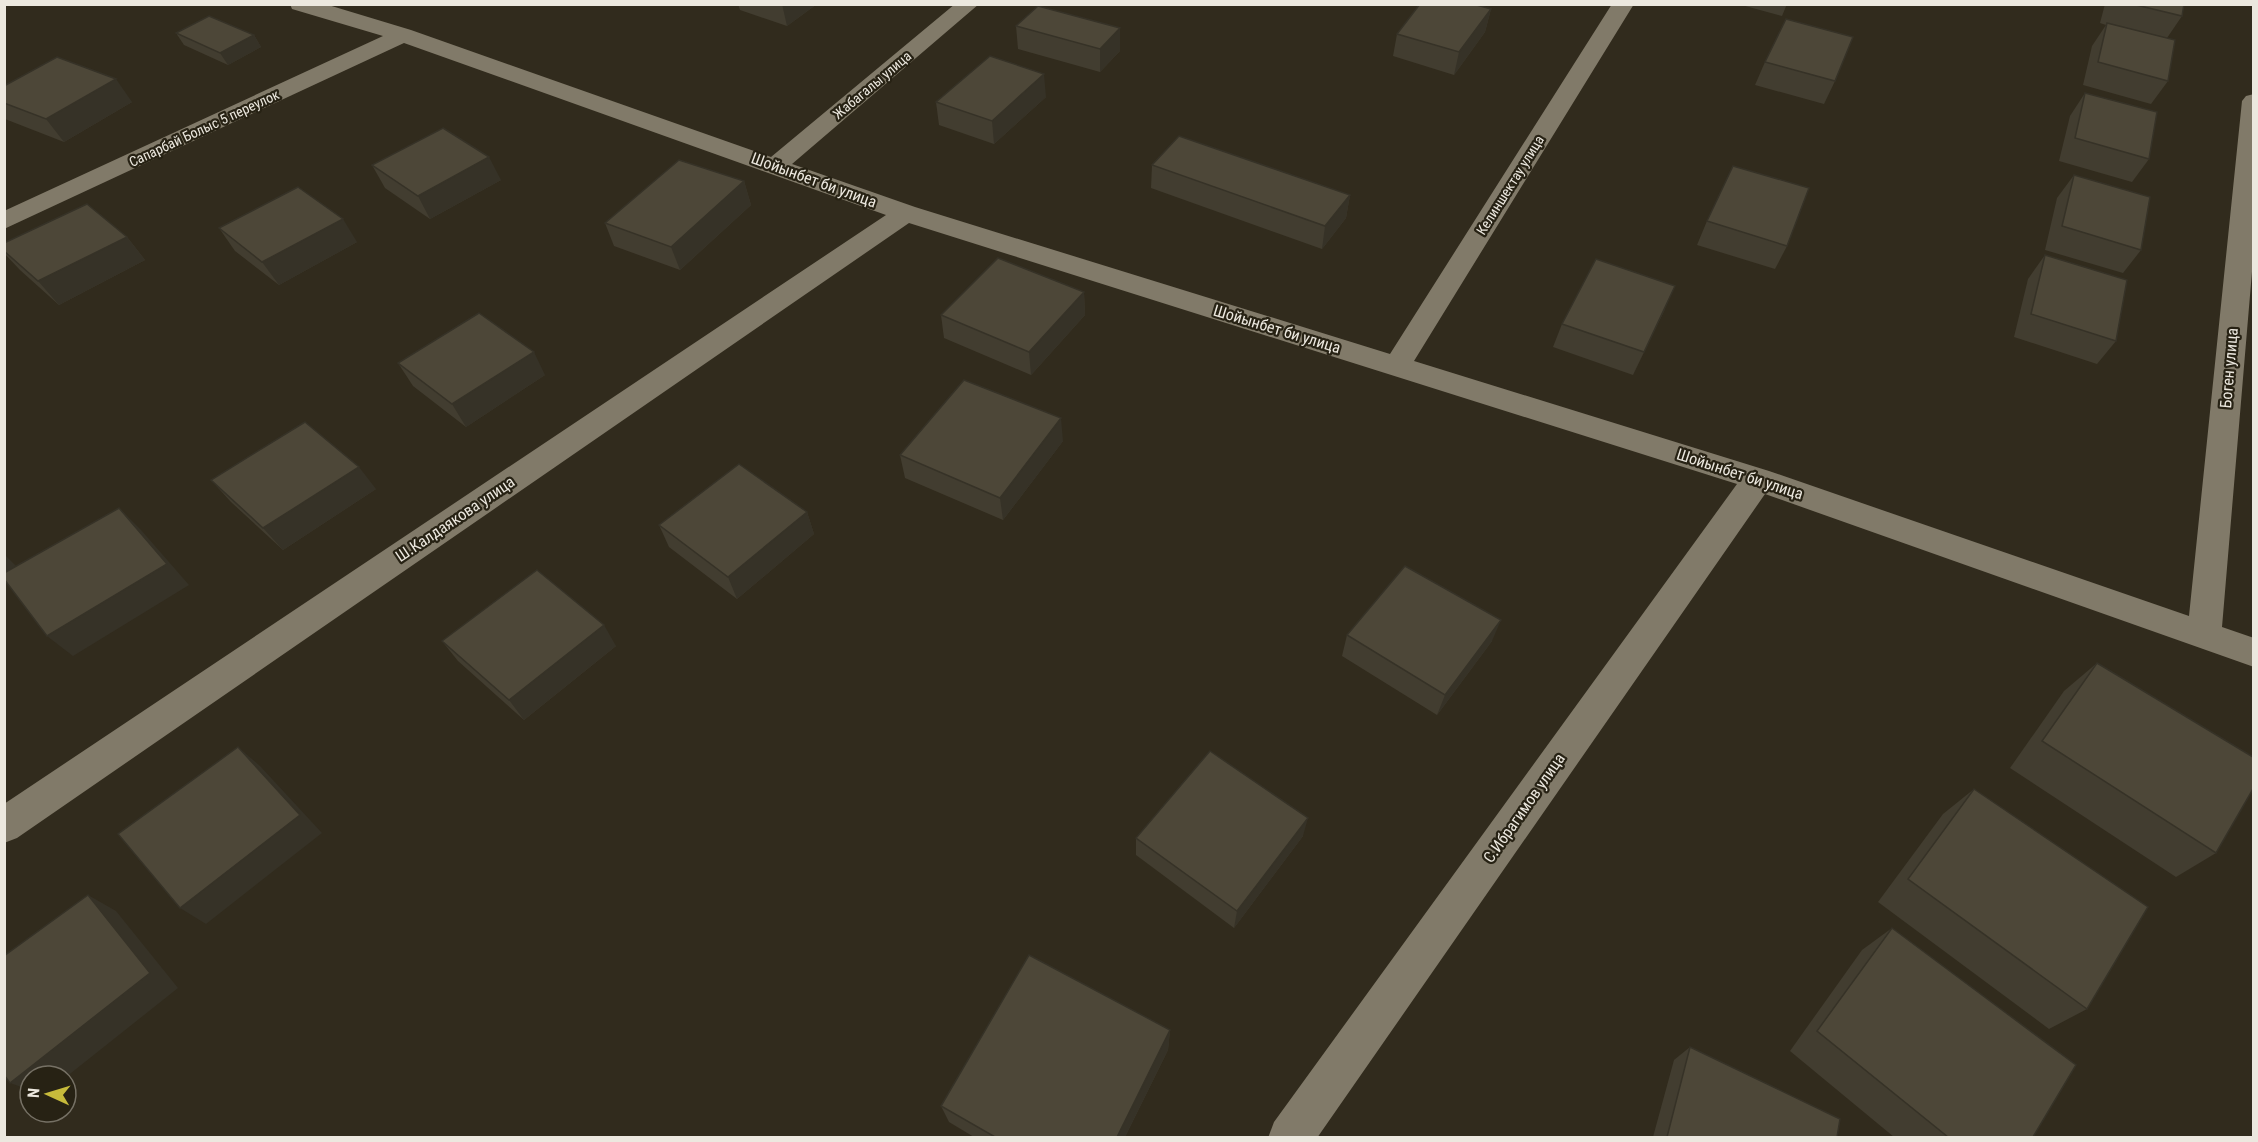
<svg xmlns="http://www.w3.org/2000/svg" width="2258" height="1142" viewBox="0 0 2258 1142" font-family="'Roboto Condensed',sans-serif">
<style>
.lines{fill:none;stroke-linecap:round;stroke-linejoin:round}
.minor{fill:#817a69;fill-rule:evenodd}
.wall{fill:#423d30}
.shaded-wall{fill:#363227}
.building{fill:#4d4738;stroke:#363227;stroke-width:1.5}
.labels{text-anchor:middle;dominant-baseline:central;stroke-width:4.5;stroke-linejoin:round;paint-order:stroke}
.far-street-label{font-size:14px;fill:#ece8df;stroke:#272214}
.street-label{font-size:16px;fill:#ece8df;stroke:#272214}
</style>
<rect width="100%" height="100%" fill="#312b1d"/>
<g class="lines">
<path class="minor" d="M290,4h35l86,26 360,127 184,-153h24l-187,160 123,43 475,147 222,-350h22l-220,357 355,110 420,145 53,-515 4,-5 8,-2v154l-32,379 32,11v29l-489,-173 -448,644h-49l6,-16 463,-638 -828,-261 -892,615 -13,5v-39l882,-589 -482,-172 -400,186v-18l379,-175 -91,-27z"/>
</g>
<g class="wall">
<path d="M738,4h79l-30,22 -47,-16z"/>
<path d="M1738,4h49l-5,12z"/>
<path d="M2105,4h79l-2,12 -15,22 1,43 -17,23 -68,-19 9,-39 14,-21 -6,-2z"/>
<path d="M1491,9l-6,23 -31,43 -61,-19 4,-22z"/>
<path d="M1016,26l104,2v23l-20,21 -82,-23z"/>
<path d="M176,33l78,2 7,12 -33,18 -44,-20z"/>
<path d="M1765,62l70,19 -11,23 -69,-19z"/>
<path d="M4,86l128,16 -68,40 -59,-23z"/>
<path d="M2085,93l64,66 -17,23 -73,-21 11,-45z"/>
<path d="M1046,97l-52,47 -55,-19 -3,-23z"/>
<path d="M372,165l129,15 -71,39 -45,-31z"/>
<path d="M1152,165l198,30 -4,23 -24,31 -171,-61z"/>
<path d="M2074,175l67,75 -18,23 -78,-23 12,-52z"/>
<path d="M744,181l7,24 -71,65 -66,-24 -9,-23z"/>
<path d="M1707,221l80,25 -12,23 -78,-24z"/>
<path d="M219,228l138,14 -78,43 -44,-34z"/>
<path d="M127,237l18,23 -86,45 -39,-35 -16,-17v-10z"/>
<path d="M2045,255l71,86 -19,23 -83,-27 14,-58z"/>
<path d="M1084,292l1,23 -54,60 -87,-37 -3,-23z"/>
<path d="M1665,309l-32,66 -80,-28 9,-23z"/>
<path d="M398,363l147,12 -79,52 -53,-41z"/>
<path d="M1063,441l-60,79 -98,-42 -5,-23z"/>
<path d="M211,480l165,9 -93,61 -52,-48z"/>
<path d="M807,512l7,22 -77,65 -68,-52 -10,-22z"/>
<path d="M1347,635l145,6 -55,74 -95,-59z"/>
<path d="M442,641l174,5 -92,74 -66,-59z"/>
<path d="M2097,663l119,190 -40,24 -166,-109 54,-77z"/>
<path d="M1974,789l113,220 -38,20 -171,-127 65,-88z"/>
<path d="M1303,836l-69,92 -98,-73v-17z"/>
<path d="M1892,928l141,209h-139l-104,-86 72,-101z"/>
<path d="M1170,1030l-2,20 -43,87h-151l-25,-15 -8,-16z"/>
<path d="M1690,1047l147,90h-184l21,-77z"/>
</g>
<g class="shaded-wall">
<path d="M782,4h35l-30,22z"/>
<path d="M1491,9l-6,23 -31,43 5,-23z"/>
<path d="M1120,28v23l-20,21v-23z"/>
<path d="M254,35l7,12 -33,18 -8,-12z"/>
<path d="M1044,74l2,23 -52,47 -2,-23z"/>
<path d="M116,79l16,23 -68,40 -18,-23z"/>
<path d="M489,157l12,23 -71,39 -12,-23z"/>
<path d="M744,181l7,24 -71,65 -9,-23z"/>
<path d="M1350,195l-4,23 -24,31 3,-23z"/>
<path d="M343,219l14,23 -78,43 -17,-23z"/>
<path d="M127,237l18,23 -86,45 -21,-24z"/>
<path d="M1675,286l-10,23 -32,66 11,-23z"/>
<path d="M1084,292l1,23 -54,60 -2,-23z"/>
<path d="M534,352l11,23 -79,52 -14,-23z"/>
<path d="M1061,418l2,23 -60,79 -3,-22z"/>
<path d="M359,467l17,22 -93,61 -20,-22z"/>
<path d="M119,508l22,22 48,55 -116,71 -26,-20z"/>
<path d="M807,512l7,22 -77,65 -9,-22z"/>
<path d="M4,554l12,12 -12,7z"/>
<path d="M1501,620l-9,21 -55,74 8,-20z"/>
<path d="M604,625l12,21 -92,74 -15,-20z"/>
<path d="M238,747l22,19 62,67 -116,91 -26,-16z"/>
<path d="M1308,818l-5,18 -69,92 3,-17z"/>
<path d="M88,895l28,16 62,77 -112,89v-1h-36v14l-20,-7z"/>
<path d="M1170,1030l-2,20 -43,87h-8z"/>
</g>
<g class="building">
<path d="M1420,4h53l18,5 -32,43 -62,-18z"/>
<path d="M2132,4h52l-2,12z"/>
<path d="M1038,6l82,22 -20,21 -84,-23z"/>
<path d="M209,16l45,19 -34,18 -44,-20z"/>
<path d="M1786,19l67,18 -18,44 -70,-19z"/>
<path d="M2107,23l68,17 -7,41 -70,-19z"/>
<path d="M990,56l54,18 -52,47 -56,-19z"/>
<path d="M57,57l59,22 -70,40 -42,-16v-17z"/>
<path d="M2085,93l72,19 -8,47 -74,-21z"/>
<path d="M443,128l46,29 -71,39 -46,-31z"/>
<path d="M1179,136l171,59 -25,31 -173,-61z"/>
<path d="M679,160l65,21 -73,66 -66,-24z"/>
<path d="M1733,166l76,22 -22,58 -80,-25z"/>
<path d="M2074,175l76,22 -9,53 -79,-24z"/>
<path d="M298,187l45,32 -81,43 -43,-34z"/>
<path d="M87,204l40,33 -89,44 -34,-30v-8z"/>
<path d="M2045,255l82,25 -11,61 -85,-27z"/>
<path d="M998,258l86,34 -55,60 -88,-37z"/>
<path d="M1596,259l79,27 -31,66 -82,-28z"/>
<path d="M479,313l55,39 -82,52 -54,-41z"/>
<path d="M964,380l97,38 -61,80 -100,-43z"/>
<path d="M305,422l54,45 -96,61 -52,-48z"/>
<path d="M739,464l68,48 -79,65 -69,-52z"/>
<path d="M119,508l48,56 -120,72 -43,-57v-6z"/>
<path d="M1405,566l96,54 -56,75 -98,-60z"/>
<path d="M537,570l67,55 -95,75 -67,-59z"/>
<path d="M2097,663l156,94v32l-37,64 -174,-112z"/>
<path d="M238,747l62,68 -120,93 -62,-74z"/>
<path d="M1210,751l98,67 -71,93 -101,-73z"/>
<path d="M1974,789l174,118 -61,102 -179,-130z"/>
<path d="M88,895l62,78 -140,110 -6,-8v-119z"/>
<path d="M1892,928l184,137 -43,72h-85l-131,-106z"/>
<path d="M1029,955l141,75 -53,107h-122l-54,-31z"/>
<path d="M1690,1047l150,72 -3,18h-170z"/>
</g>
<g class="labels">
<g class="far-street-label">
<text transform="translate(872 85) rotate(-40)">Жабагалы улица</text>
<text transform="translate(204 128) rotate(-25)">Сапарбай Болыс 5 переулок</text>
<text transform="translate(1510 185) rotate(-58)">Келиншектау улица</text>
</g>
<g class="street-label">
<text transform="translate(814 180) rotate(20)">Шойынбет би улица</text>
<text transform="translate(1277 329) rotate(17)">Шойынбет би улица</text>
<text transform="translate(2229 368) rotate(-85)">Боген улица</text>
<text transform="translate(1740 474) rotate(18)">Шойынбет би улица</text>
<text transform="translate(455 519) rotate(-34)">Ш.Калдаякова улица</text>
<text transform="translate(1524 808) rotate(-55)">С.Ибрагимов улица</text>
</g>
</g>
<rect width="2258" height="1142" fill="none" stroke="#ece8df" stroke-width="12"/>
<g transform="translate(48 1094) rotate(274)"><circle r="28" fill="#272214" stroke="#767165" stroke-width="1.5"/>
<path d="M0-4.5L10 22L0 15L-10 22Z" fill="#c7bb3b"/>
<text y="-9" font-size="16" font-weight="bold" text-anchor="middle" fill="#ece8df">N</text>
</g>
</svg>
